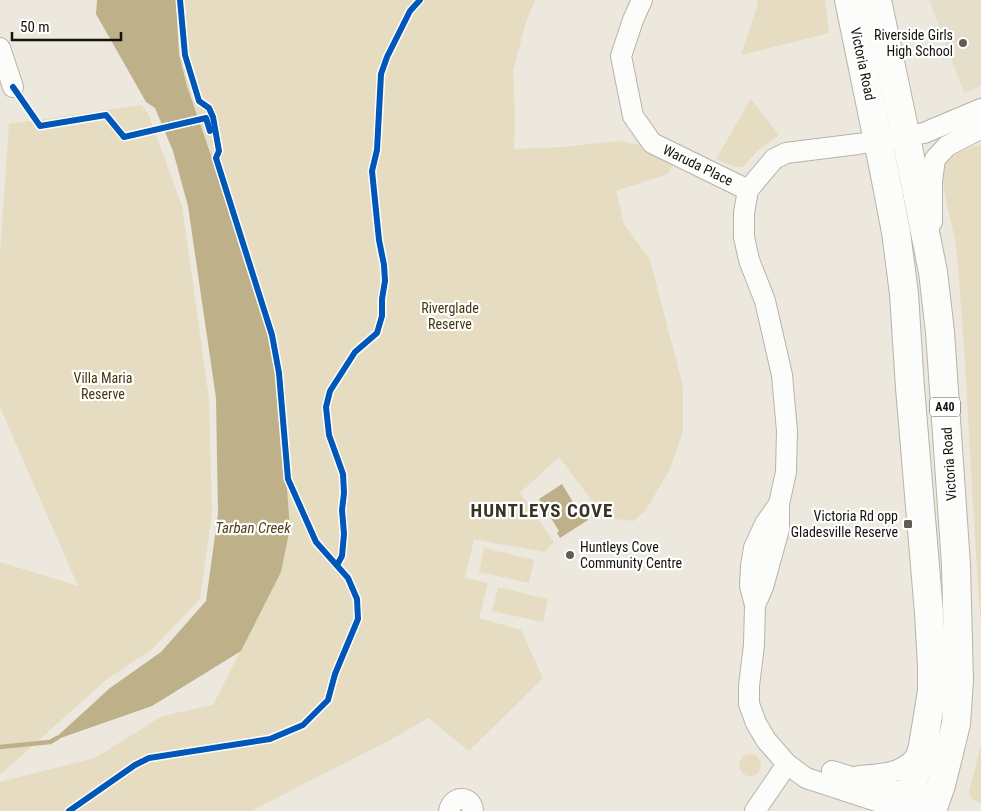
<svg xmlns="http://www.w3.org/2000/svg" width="981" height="811" viewBox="0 0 981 811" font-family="'Roboto Condensed',sans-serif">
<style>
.built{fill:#e5decb}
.green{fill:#e5dcc1}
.water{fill:#beb189}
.pier{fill:#ece8dd}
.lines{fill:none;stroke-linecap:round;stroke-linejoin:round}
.stream{stroke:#beb189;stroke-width:4.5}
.minor-casing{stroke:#b6b3aa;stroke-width:22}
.highway-casing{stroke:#b6b3aa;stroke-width:30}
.minor{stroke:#fcfcfa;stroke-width:20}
.highway{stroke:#fcfcfa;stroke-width:28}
.cycleway-casing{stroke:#fff;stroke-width:9}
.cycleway{stroke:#0057b8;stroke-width:6}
.poi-dot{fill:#605d54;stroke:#fff;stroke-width:2}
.labels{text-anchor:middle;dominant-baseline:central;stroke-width:4.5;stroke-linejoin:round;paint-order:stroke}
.shield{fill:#fff;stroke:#5a5954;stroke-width:1}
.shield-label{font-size:12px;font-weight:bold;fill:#14120b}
.poi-label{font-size:14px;fill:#14120b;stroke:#fff;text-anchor:end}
.street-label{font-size:14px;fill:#14120b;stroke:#fff}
.park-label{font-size:14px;fill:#44370c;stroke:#fff}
.water-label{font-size:15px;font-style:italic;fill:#504219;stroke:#fff}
.district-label{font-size:19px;font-weight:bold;letter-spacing:1px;fill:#383323;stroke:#fff}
</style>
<rect width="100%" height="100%" fill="#ece8dd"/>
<path class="built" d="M929,0h52v86l-17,7z"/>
<g class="green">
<path d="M176,0h359l-9,22 -13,48 2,42 -1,37 50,-2 54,-6 31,6 26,14 -7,13 -52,17 8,33 26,36 33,126v45l-13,38 -24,41 -12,11 -29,-3 -46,-61 -39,36 34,49 -10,10 -70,-13 -9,39 23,5 -9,35 42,12 22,48 -74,73 -41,-33 -36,21 -141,72h-251v-29l95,-24 67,-42 51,-11 68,-134 9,-43 -12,-159 -8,-37 -20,-64 -63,-182 -8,-32z"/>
<path d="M757,0h68l4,33 -88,22 16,-49z"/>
<path d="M751,99l28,36 -22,16 -14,16h-9l-18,-8z"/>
<path d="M141,105l7,8 34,93 27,193 3,114 -12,86 -48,50 -45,30 -107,96v-213l78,24 -78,-179v-153l9,-130z"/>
<path d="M981,144v482c-10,-126 -13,-253 -25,-379 -2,-21 -17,-60 -12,-78 5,-16 24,-20 37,-25z"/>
<path d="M484,548l50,12 -5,23 -50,-11z"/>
<path d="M498,587l50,12 -5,23 -51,-11z"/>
<path d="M981,745v58l-9,-4 -3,-7z"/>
<circle cx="750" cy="765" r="11"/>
</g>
<g class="water">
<path d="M97,0h79l3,54 8,32 63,182 20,64 8,37 12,159 -9,44 -40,79 -89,55 -100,35 58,-53 51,-36 45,-51 12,-87 -2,-116 -28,-192 -15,-55 -18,-43 -9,-6 -50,-88z"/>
<path d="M562,484l20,33 3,-2 3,5 -28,18 -3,-5 2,-2 -20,-32z"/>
</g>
<path class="pier" d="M200,117l1,4 -39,9 -2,-4z"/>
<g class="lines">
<path class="stream" d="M0,747l50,-5 7,-4"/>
<g class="minor-casing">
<g id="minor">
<path d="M642,0l-9,20 -12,36 12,60 19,27 96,47"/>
<path d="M0,48l13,39"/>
<path d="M932,222v-41l3,-22 12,-13 29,-15 5,-5"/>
<path d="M779,504l-14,20 -11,24 -3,18 -1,20 5,19 -1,40 -5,41v18l7,19 10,17 21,24 19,14 101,33 13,-1"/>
<path d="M755,605l8,-18 16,-58v-25l7,-32 1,-41 -5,-56 -17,-74 -16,-41 -5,-23v-24l4,-23 26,-31 12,-6 72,-9 66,-11 57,-24"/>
<path d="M832,771l77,24 10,7"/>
<path d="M859,776c24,-2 50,-2 61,-27"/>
<path d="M449,811c3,-16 23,-16 24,0"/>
<path d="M755,811l32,-47"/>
</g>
</g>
<g class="highway-casing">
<g id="highway">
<path d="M849,0l35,170 12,62 8,62 6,94 19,225 3,53v25l-9,55 -14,49 -2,16"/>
<path d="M877,0l34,162 22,110 7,60 16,233 3,115 -3,44 -15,61 -9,26"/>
</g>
</g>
<use href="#minor" class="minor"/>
<use href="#highway" class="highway"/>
<g class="cycleway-casing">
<g id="cycleway">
<path d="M13,87l27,39 66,-11 18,22 82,-19 4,13"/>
<path d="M337,565l5,-9 2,-22 -2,-24 2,-17 -1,-19 -14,-39 -3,-28 4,-16 25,-39 22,-19 5,-17v-17l3,-18 -1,-16 -5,-25 -7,-69 5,-21 4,-76 6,-17 23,-46 10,-11"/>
<path d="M69,811l66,-46 14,-7 121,-19 33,-14 25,-25 7,-26 23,-55 -1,-20 -9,-21 -32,-36 -28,-63 -9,-106 -7,-38 -56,-177 3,-7 -6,-34 -4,-9 -10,-7 -14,-46 -5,-55"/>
</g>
</g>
<use href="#cycleway" class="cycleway"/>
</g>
<g class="poi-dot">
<circle cx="963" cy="43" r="5"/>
<rect x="903" y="519" width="10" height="10" rx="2.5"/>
<circle cx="570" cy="555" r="5"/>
</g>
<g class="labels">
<rect class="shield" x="930" y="397.5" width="30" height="19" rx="4"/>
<g class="shield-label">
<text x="945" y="407">A40</text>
</g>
<g class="poi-label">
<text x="953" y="35">Riverside Girls<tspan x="953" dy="16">High School</tspan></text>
<text x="898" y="516">Victoria Rd opp<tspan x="898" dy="16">Gladesville Reserve</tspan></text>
<text x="580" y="547" text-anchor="start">Huntleys Cove<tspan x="580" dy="16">Community Centre</tspan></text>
</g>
<g class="street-label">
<text transform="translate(863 64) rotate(78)">Victoria Road</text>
<text transform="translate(698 165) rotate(26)">Waruda Place</text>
<text transform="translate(949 464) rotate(-94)">Victoria Road</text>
</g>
<g class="park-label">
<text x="450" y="308">Riverglade<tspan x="450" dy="16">Reserve</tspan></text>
<text x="103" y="378">Villa Maria<tspan x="103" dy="16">Reserve</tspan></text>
</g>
<g class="water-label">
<text x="253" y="528">Tarban Creek</text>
</g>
<g class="district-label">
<text x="542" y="510">HUNTLEYS COVE</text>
</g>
</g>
<path d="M12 32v8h109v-8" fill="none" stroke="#14120b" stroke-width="2.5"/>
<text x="20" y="32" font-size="15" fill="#14120b" stroke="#ffffff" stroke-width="4" paint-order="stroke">50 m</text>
</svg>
